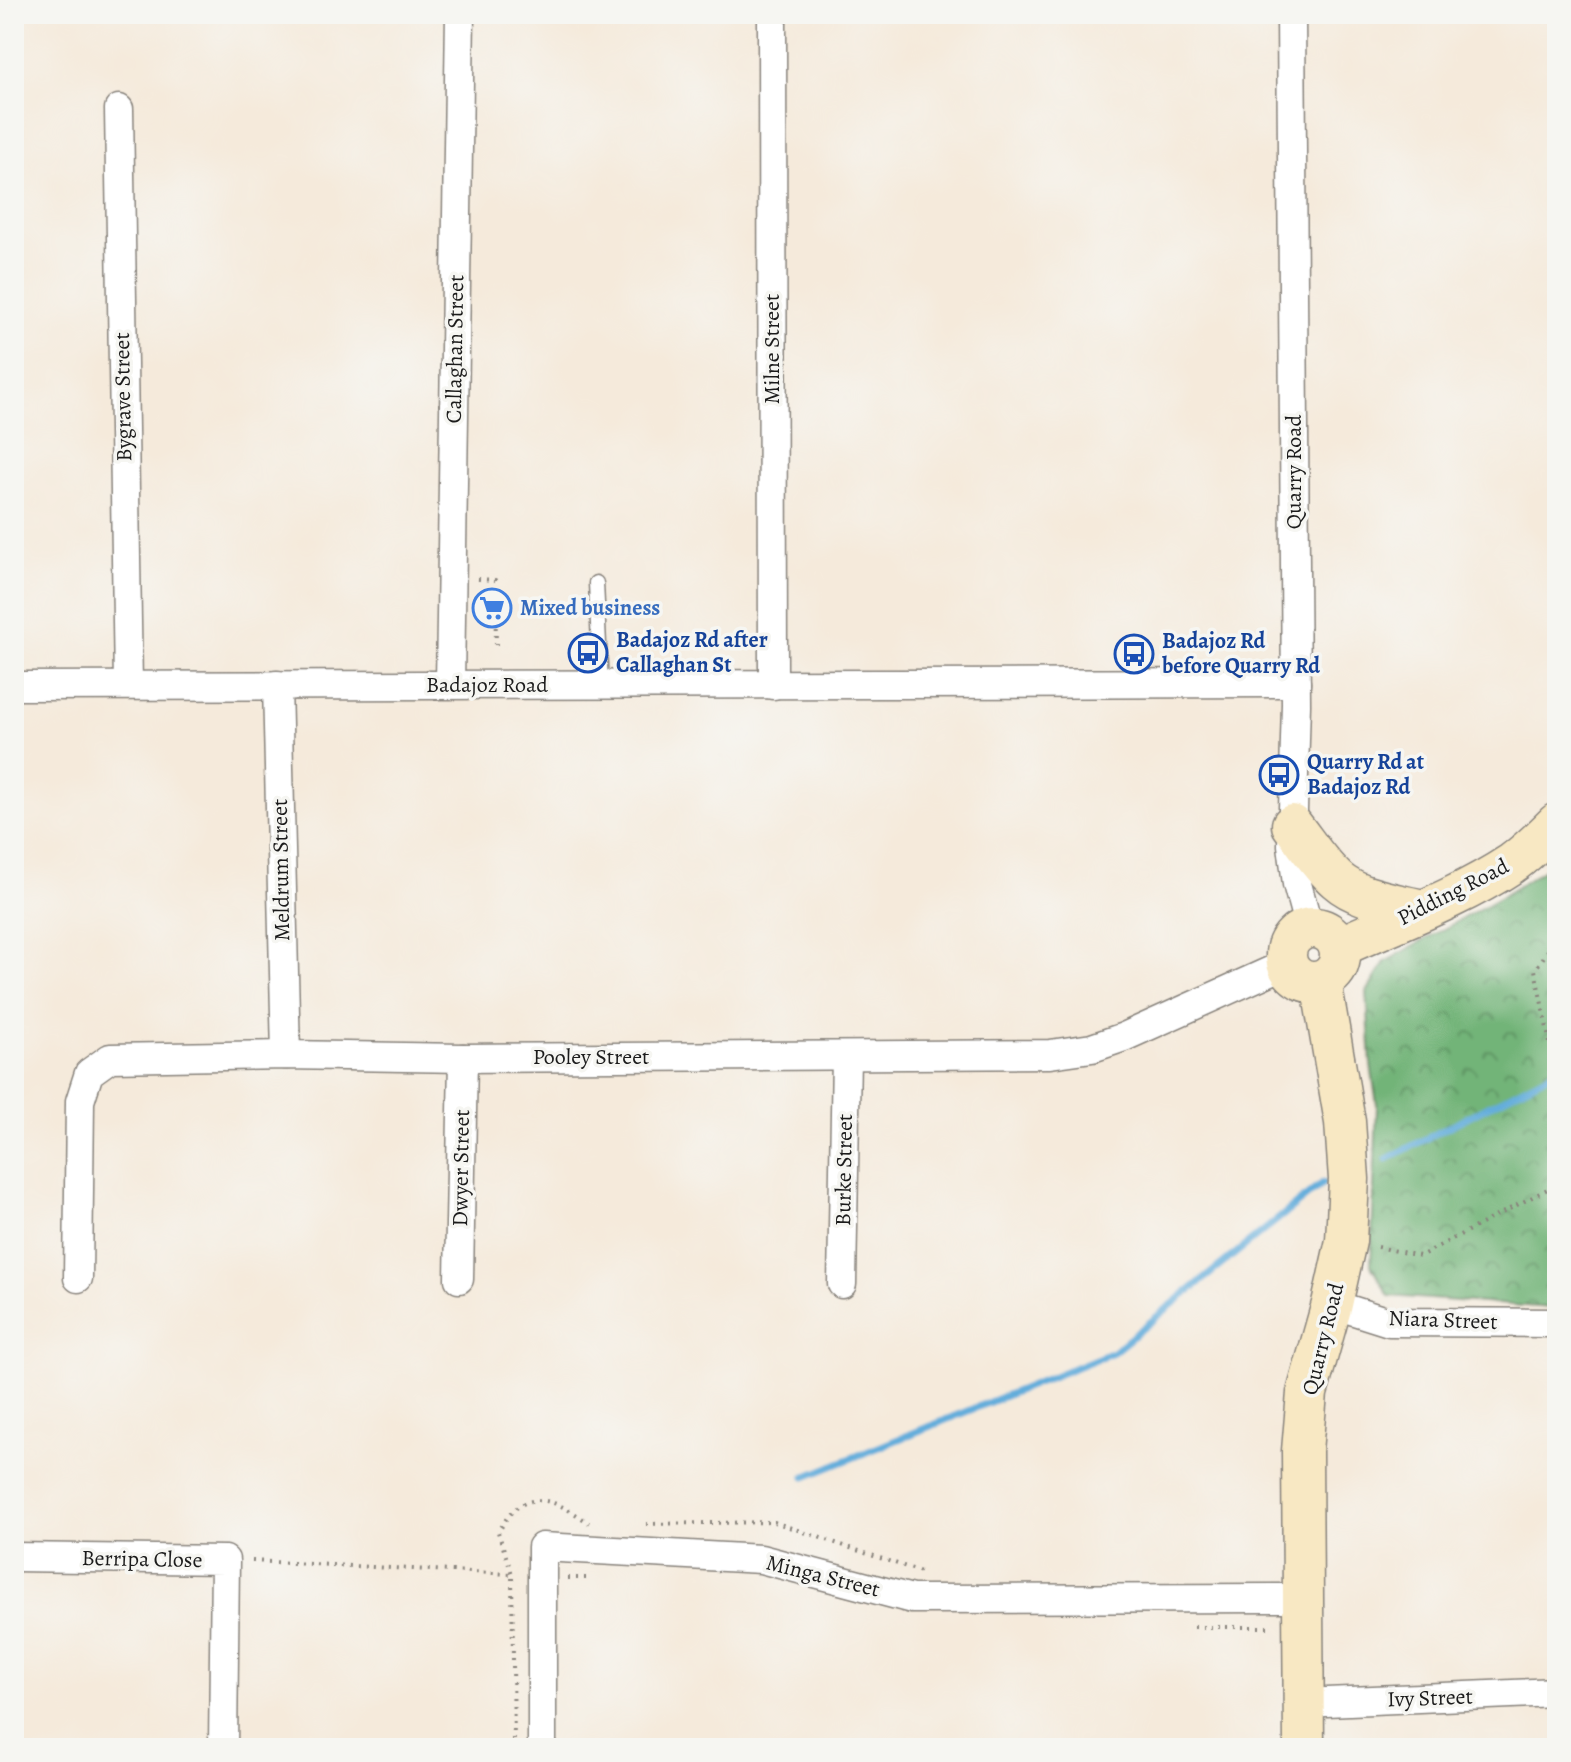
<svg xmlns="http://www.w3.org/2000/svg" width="1571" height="1762" viewBox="0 0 1571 1762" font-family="Alegreya,serif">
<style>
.forest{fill:url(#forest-crowns);stroke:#47684a;stroke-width:2}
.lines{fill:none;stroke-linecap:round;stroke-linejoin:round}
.stream{stroke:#63addb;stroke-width:7}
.lane-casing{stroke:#88837c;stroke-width:17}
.street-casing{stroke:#88837c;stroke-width:31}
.secondary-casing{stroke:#88837c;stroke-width:43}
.path{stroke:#88837c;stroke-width:4;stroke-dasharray:2 6;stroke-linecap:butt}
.lane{stroke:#fff;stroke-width:14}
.street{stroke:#fff;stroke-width:28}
.secondary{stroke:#f8e8c3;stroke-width:40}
.labels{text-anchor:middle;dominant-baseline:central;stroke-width:7;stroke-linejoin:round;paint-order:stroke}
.street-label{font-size:22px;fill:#1c1c1c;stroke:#f6f6f2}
.shop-label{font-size:22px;font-weight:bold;fill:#366cbe;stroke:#f6f6f2;text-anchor:start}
.transit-label{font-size:22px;font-weight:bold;fill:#164399;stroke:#f6f6f2;text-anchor:start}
</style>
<defs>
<pattern id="forest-crowns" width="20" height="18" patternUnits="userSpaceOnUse" patternTransform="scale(2)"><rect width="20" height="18" fill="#72b478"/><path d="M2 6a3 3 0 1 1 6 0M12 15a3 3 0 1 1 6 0" fill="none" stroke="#5d9262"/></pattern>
</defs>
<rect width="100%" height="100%" fill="#f6f6f2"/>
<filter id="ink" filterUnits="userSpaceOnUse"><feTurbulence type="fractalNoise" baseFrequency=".0125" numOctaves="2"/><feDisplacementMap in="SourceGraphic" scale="16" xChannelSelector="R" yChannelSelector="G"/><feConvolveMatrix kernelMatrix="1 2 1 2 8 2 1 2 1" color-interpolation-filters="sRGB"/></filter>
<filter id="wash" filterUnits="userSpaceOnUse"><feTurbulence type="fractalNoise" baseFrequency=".006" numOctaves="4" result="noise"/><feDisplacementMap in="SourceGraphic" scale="32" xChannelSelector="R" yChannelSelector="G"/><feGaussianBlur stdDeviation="1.8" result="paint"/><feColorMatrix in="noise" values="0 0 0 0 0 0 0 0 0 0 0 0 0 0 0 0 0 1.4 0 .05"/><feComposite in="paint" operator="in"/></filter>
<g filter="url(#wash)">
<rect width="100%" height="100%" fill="#f5eadb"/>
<path class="forest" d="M1557,861v444l-6,3 -162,-12 -18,-31 6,-160 -6,-40 -4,-73 18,-30 121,-68z"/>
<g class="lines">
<g class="stream">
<path d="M1387,1159l170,-89"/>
<path d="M805,1477l308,-125 210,-169"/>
</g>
</g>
</g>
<g filter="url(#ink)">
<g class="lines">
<g class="lane-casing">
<path id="lane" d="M596,583l5,102"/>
</g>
<g class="street-casing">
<g id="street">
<path d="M772,14l1,671"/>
<path d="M1291,14l5,690 -4,141 5,39 12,44"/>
<path d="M119,109l9,576"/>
<path d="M450,684l10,-670"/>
<path d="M277,685l9,370"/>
<path d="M14,686l1282,-3"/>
<path d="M78,1278l2,-177 9,-28 21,-15 176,-3 177,3 587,-4 42,-6 32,-11 162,-73"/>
<path d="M459,1279l4,-221"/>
<path d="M842,1284l4,-228"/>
<path d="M1332,1304l57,18 168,1"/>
<path d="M14,1557l211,3 -2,188"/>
<path d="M1303,1703l254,-11"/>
<path d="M542,1748v-201l219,12 151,40 392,-1"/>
</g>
</g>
<g class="secondary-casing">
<g id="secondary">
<path d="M1292,825c14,18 28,40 45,55 21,19 58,23 85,30"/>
<circle cx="1313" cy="955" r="27"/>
<path d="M1339,947c57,-26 119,-48 172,-83 17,-12 31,-26 46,-41"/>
<path d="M1304,1748l-2,-297 5,-58 25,-89 14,-63 3,-62 -4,-57 -24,-140"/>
</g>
</g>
<g class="path">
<path d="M478,579l17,1 1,69"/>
<path d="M1557,937l-22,33 22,108"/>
<path d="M1378,1247l42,9 137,-72"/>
<path d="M646,1524l128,-2 147,50"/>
<path d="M252,1561l260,13"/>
<path d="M568,1578h19"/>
<path d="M1194,1627h79"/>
<path d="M514,1748l-2,-174 -14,-42c4,-5 7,-12 11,-17 26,-29 55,-9 80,8"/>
</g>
<use href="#lane" class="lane"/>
<use href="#street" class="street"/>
<use href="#secondary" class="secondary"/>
</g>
</g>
<defs>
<g id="supermarket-ring" transform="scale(2)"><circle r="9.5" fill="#f6f6f2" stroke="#3f7fe0" stroke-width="1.5"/><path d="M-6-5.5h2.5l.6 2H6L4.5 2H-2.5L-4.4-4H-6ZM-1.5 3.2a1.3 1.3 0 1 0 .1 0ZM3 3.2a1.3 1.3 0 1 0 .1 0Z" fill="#3f7fe0"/></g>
<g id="bus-ring" transform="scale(2)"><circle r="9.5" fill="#f6f6f2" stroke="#1a4fb4" stroke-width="1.5"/><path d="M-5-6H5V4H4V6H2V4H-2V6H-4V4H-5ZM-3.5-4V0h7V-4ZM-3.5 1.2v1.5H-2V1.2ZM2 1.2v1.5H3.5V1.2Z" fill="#1a4fb4"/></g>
</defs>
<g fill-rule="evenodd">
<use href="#supermarket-ring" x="492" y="608"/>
<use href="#bus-ring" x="588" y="653"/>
<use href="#bus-ring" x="1134" y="654"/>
<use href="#bus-ring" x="1279" y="775"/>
</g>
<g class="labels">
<g class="street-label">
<text transform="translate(455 349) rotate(-89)">Callaghan Street</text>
<text transform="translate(772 349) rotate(-90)">Milne Street</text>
<text transform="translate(123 397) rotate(-91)">Bygrave Street</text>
<text transform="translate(1294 472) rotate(-90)">Quarry Road</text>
<text x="487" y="685">Badajoz Road</text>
<text transform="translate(281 870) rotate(-91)">Meldrum Street</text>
<text transform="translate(1453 892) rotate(-27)">Pidding Road</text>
<text x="591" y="1057">Pooley Street</text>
<text transform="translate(461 1168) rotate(-89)">Dwyer Street</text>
<text transform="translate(844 1170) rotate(-89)">Burke Street</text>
<text transform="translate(1443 1320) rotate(2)">Niara Street</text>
<text transform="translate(1323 1339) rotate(-76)">Quarry Road</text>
<text transform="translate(142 1559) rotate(1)">Berripa Close</text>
<text transform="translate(823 1576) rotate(14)">Minga Street</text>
<text transform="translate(1430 1698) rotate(-2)">Ivy Street</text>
</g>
<g class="shop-label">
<text x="520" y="608">Mixed business</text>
</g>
<g class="transit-label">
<text x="616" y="640">Badajoz Rd after<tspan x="616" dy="25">Callaghan St</tspan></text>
<text x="1162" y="641">Badajoz Rd<tspan x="1162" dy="25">before Quarry Rd</tspan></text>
<text x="1307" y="762">Quarry Rd at<tspan x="1307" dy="25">Badajoz Rd</tspan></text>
</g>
</g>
<rect width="1571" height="1762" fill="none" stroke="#f6f6f2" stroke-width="48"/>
</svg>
